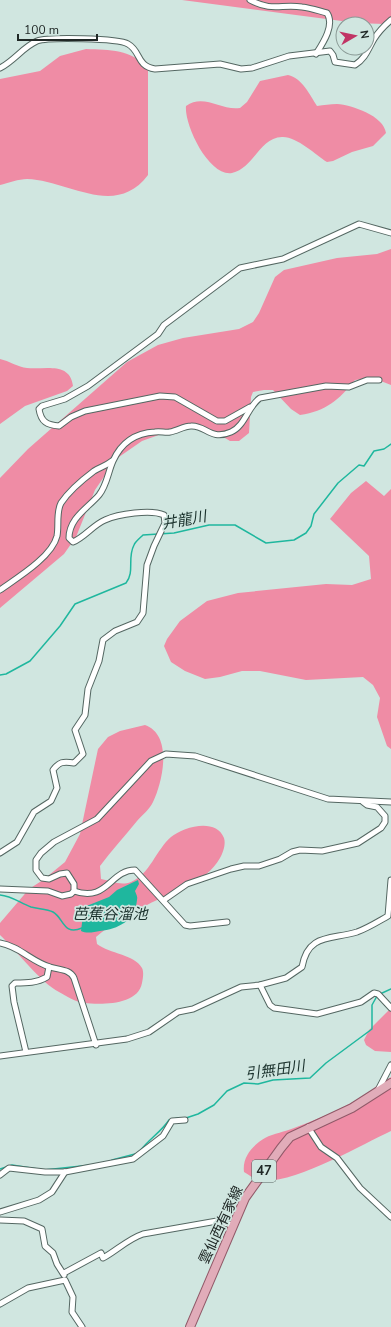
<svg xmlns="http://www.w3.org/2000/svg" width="391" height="1327" viewBox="0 0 391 1327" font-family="'Nunito Sans','Noto Sans JP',sans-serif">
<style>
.forest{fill:#ef8ca5}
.water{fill:#1fb79e}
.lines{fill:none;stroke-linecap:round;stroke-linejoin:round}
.stream{stroke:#1fb79e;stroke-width:1.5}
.minor-casing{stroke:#546762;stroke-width:7}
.primary-casing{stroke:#905968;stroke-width:10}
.minor{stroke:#fff;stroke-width:5}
.primary{stroke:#e1acb9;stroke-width:8}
.labels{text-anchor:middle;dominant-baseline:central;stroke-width:3.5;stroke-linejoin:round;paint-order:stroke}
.shield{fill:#d0e6e0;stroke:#55615e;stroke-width:1}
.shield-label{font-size:13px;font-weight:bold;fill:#202826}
.street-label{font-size:14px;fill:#202826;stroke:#d0e6e0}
.water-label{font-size:15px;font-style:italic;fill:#1a312c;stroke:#d0e6e0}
</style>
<rect width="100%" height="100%" fill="#d0e6e0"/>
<g class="forest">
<path d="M182,0h209v21l-7,3 -27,-1z"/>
<path d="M86,49c24,1 45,0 62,19v107c-33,44 -80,5 -121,4 -8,0 -19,4 -27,6v-106l40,-8 20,-15z"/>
<path d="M288,75c14,3 22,20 29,31 7,-1 13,-2 20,-2 15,1 47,12 49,29l-13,13 -21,6 -19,9 -6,1c-11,-7 -31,-26 -45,-25 -23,1 -28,31 -50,36 -23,4 -48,-48 -46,-67 18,-13 35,5 54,2l7,-6 13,-21z"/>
<path d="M391,249v136l-18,-7 -18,2c-16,20 -29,31 -55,35l-9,-6 -18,-19h-9l-11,2 -2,5 -2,36 -10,8h-9l-20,-12 -12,-2 -20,1 -36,13 -26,18 -21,31 -19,47 -12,17 -64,54v-130l28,-29 99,-87 31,-17 25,-7 56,-9 14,-7 6,-9 16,-36 9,-7 53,-12 40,-4z"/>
<path d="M0,359c9,2 18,8 27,9 17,2 43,-7 46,18l-6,5 -42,15 -25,18z"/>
<path d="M366,481l18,15 7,-7v260l-4,-3 -10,-29 3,-19 -7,-13 -10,-8 -57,3 -46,-9h-18l-22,6 -15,2 -20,-8 -14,-9 -7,-16 3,-7 13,-18 27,-20 31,-8 88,-9 26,1 19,-6 -2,-23 -39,-37 21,-26z"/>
<path d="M145,725c28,10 18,56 8,77 -3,7 -11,13 -16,19 -12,15 -26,30 -37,45l1,13c10,2 20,7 30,3 19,-8 25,-32 40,-45 12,-10 45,-20 53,1 2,6 -1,15 -4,20 -15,26 -48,34 -73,47 -18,9 -36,19 -51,32l1,7c13,10 37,10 45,24 2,4 1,10 0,15 -4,22 -40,22 -58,20 -8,-1 -18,-7 -25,-11 -18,-9 -43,-42 -59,-57v-12l29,-34 14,-9 22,-18 15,-28 18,-85 10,-12 12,-6z"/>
<path d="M391,1008v44l-16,-1 -9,-6 -2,-5 5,-10z"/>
<path d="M391,1077v54c-30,14 -104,57 -134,49 -4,-2 -9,-6 -13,-8 -2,-15 9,-27 21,-34 9,-5 20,-6 29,-10 33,-12 70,-29 97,-51z"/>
</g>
<path class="water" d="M138,880l1,4 -4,7c1,3 3,6 2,9 -2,21 -19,29 -37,31 -6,1 -13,3 -19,0l3,-24 25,-10 8,-7z"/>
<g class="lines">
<g class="stream">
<path d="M0,675l6,-1 24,-13 30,-35 15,-22 51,-21c9,-11 1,-25 8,-38 1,-3 6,-7 9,-10l31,-2 35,-8h26l31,18 28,-3 12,-7 5,-7 3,-12 24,-31 21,-18 5,1 10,-15 10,-2 7,-5"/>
<path d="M0,895c12,1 20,8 31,12 7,2 16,2 22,5 11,6 10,24 29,16"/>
<path d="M380,994l11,-5"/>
<path d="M186,1118l12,-4 16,-9 13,-14 17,-8 14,1 15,-4 37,-2 16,-15 46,-34v-24l5,-9"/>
<path d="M140,1151c9,-12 21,-19 29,-31l9,-2"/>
<path d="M112,1160l23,-6"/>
<path d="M0,1169l12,-4 32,5 47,-5"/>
</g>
<g class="minor-casing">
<g id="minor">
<path d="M250,0c23,12 30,4 52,7 9,1 17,4 25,6 8,12 -4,30 -11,41"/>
<path d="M0,68c14,-7 23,-21 37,-27 11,-4 81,-3 91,3 13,7 8,22 27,25l65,-5 21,5 11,-1 37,-12 41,-5 3,4 2,7 20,3c11,-7 13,-16 19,-26 5,-8 10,-13 17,-19"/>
<path d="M250,407l-25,14h-8l-42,-24 -15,-1 -75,15 -14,6 -12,9c-12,-1 -18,-4 -20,-17l3,-3 23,-7 23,-13 70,-52 6,-9 76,-57 43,-9 76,-35 32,9"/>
<path d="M0,590c17,-12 52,-33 57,-54 2,-10 -1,-24 4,-33 8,-12 21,-23 33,-32 6,-4 12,-5 18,-10"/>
<path d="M0,853l17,-11 17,-30 17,-11 6,-13 -4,-18c6,-8 10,-9 21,-7l9,-9 -8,-24 10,-15 3,-26 11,-28 4,-21 12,-9 22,-9 6,-9 4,-48 7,-19 11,-23 -1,-8c-13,-6 -46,-1 -59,5 -12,5 -20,17 -32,22l-4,-4c0,-20 19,-30 30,-43 8,-10 9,-23 14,-34 8,-18 22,-28 42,-29 5,-1 11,1 15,0 7,-1 14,-6 21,-6 15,-1 19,15 40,6 14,-6 17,-26 29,-34l66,-12 23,1 18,-7h12"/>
<path d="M0,889l48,2 14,5 9,-2 3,-3v-7l-7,-11 -7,1 -11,5 -7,-1 -6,-8v-10l5,-7 13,-11 43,-23 54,-58 15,-7 29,2 133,43 63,3"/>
<path d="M74,891c33,12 36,-21 61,-21l50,55 5,1 37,-4"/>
<path d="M164,900l23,-16 44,-15 13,-3h15l21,-7 12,-7 8,-2 22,1 36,-8 23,-15 4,-6v-6l-8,-9 -10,-2 -4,-3"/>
<path d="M0,943c19,3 32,19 50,24 9,3 20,2 24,11l22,67"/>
<path d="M260,985l10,20 4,3 43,6 44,-12 13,-9 4,1 13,14"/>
<path d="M26,1052l-12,-50 -2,-16 3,-3c12,0 22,0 32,-6l2,-10"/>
<path d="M0,1056l127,-17 22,-7 29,-20 15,-3 48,-22 19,-2 26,-7 16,-11c6,-34 29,-27 55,-35 11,-4 22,-11 31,-16l3,-36"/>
<path d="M377,1092l14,-27"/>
<path d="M308,1127l13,20 16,11 23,30 31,29"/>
<path d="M0,1175l9,-7 36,4h20l68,-13 30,-23 9,-15 13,-1"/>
<path d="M0,1212l39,-12 13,-8 13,-20"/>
<path d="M0,1220l24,1 18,8 3,17 8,7 4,11 7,11"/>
<path d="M64,1273l37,-20 2,5c13,-7 25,-19 40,-24l74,-13 15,4"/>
<path d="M0,1304l28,-16 37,-8 8,17 -1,15 10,15"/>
</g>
</g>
<g class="primary-casing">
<path id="primary" d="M190,1327l55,-129 36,-50 9,-11 62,-29 39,-25"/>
</g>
<use href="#minor" class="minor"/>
<use href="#primary" class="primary"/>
</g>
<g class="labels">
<rect class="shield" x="252" y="1160" width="24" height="22" rx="3"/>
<g class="shield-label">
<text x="264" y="1171">47</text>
</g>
<g class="street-label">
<text transform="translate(221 1225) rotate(-65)">雲仙西有家線</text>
</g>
<g class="water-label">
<text transform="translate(184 520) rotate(-10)">井龍川</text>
<text x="110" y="914">芭蕉谷溜池</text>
<text transform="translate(275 1070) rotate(-8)">引無田川</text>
</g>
</g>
<g transform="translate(355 36) rotate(81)"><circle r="19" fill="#d0e6e0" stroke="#8a9a96"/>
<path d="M0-3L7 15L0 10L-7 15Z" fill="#c13465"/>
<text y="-6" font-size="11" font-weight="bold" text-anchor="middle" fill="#202826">N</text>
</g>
<path d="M18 34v6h79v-6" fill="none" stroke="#202826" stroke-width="2"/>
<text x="24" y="34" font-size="12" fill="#202826" stroke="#d0e6e0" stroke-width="3" paint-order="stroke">100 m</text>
</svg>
